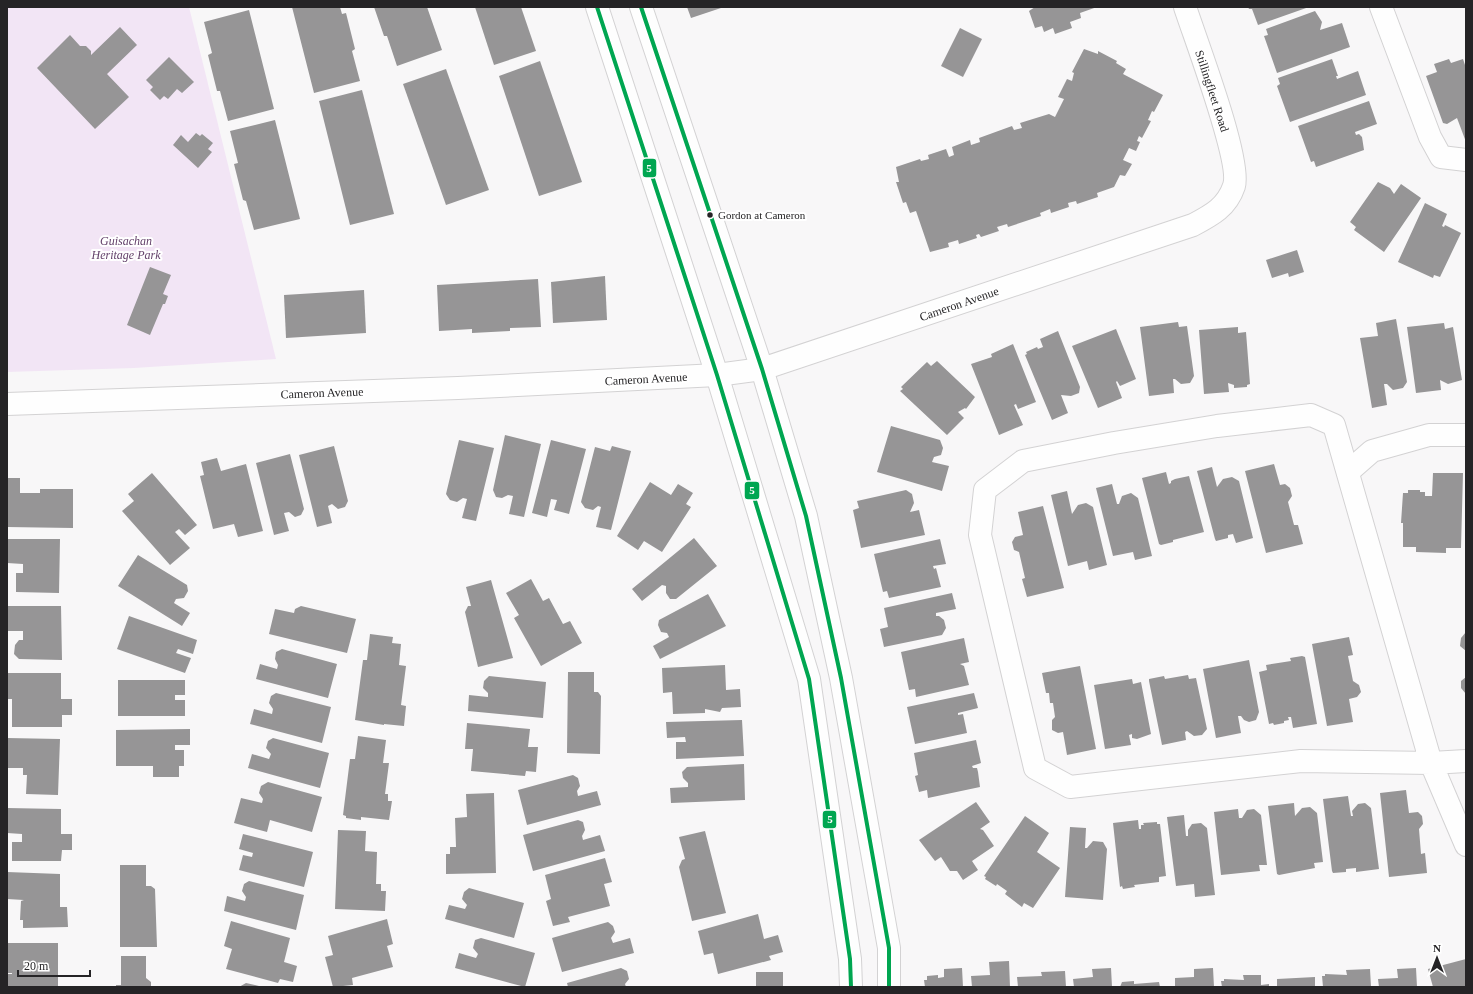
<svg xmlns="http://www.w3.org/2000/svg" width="1473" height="994" viewBox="0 0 1473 994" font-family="'Times New Roman',serif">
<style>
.green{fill:#f2e5f5}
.building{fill:#969596}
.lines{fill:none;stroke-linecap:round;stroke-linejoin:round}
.minor-casing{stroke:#d3d2d3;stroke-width:24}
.secondary-casing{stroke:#d3d2d3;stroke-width:24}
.minor{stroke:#fefefe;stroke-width:22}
.secondary{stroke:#fefefe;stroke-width:22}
.bus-1-casing{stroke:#fff;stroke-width:7}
.bus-1{stroke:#00a651;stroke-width:4}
.bus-dot{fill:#252426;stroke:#fff;stroke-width:1.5}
.labels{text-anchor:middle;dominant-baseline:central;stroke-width:4;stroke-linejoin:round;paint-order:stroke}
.bus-label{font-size:11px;fill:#252426;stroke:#fff;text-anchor:start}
.street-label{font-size:12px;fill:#252426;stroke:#fff}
.park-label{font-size:12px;font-style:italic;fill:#63416a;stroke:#fff}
.line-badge{stroke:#fff;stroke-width:1.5}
.badge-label{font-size:11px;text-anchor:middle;font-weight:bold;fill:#fff}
</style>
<rect width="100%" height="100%" fill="#f8f7f8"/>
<path class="green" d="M7,7h182l87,352 -142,9 -127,4z"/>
<g class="building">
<path d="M292,7h48l2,7 4,-1 9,36 -3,2 8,30 -46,12z"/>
<path d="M374,7h53l15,43 -45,16 -10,-30h-3z"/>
<path d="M475,7h46l15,44 -42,14z"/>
<path d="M687,7h37l-33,11z"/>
<path d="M1035,7h62l-17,6 1,5 -11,4 2,6 -17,6 -2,-6 -9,4 -2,-6 -7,2 -6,-17z"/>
<path d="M1248,7h61l-51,18 -6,-16h-3z"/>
<path d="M249,10l25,99 -46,12 -8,-30h-3l-9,-36 4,-2 -8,-31z"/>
<path d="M1315,11l7,11 -2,8 22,-7 8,24 -73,26 -13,-37 4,-1 -2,-6z"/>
<path d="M120,27l17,18 -30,29 22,23 -34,32 -58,-61 33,-33 10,11h6l5,5v4z"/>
<path d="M960,28l22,11 -19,38 -22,-11z"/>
<path d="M1084,49l14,5v-3l19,10 -1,2 10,6 -3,5 40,21 -9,17 -2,-1 -4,9 3,1 -9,17 -3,-2 -2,5 3,1 -4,9 -7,-3 -6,12 9,4 -7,12 -5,-1 -6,12 -17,6 1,4 -21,7 -1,-3 -8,2 1,4 -18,6 -1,-4 -10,4 1,3 -33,11 -1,-3 -10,3 2,4 -18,6 -2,-3 -3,1 1,3 -18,6 -1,-4 -10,3 1,4 -19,5 -14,-41 -6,2 -4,-11 -3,1 -7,-21h3l-3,-15 24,-8 1,2 8,-2 -1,-4 18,-6 3,8 5,-2 -2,-8 18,-7 1,5 9,-3 -1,-4 33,-12 2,4 8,-2 -2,-5 29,-9 6,3 9,-18 -6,-2 9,-18 5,2 2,-8 -2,-1z"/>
<path d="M169,57l25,25 -12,11 -5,-4 -9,10 -4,-3 -4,4 -10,-10 3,-3 -7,-7z"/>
<path d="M1332,59l6,17h-2l1,3 21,-8 8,24 -76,27 -13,-36 3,-2 -2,-6z"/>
<path d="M1449,59l2,4 12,-4 3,9v74l-9,-24 -10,6 -4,-1 -17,-47 11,-4 -3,-8z"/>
<path d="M540,61l42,121 -43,14 -40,-120z"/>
<path d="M446,69l43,121 -43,15 -43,-121z"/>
<path d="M362,90l32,124 -44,11 -31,-124z"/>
<path d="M1369,101l8,23 -22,8 1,3 3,-1 3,3 2,13 -48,17 -2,-6 -3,1 -13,-36z"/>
<path d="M275,120l25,99 -46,11 -8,-29 -3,-1 -9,-36 4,-1 -8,-32z"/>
<path d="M196,133l4,3 2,-2 11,9 -5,6 4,3 -14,16 -25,-23 8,-10 7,7z"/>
<path d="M1378,182l12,6 4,6 7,-10 20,14 -37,54 -30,-22 2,-3 -6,-5z"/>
<path d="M1425,203l22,11 -5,12 2,1 1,-2 16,8 -21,44 -6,-2 -1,3 -35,-16z"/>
<path d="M1297,250l7,22 -15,5 -1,-4 -16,5 -6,-18z"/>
<path d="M150,267l21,8 -8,19 5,2 -3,8h-2l-13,31 -23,-10z"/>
<path d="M605,276l2,44 -54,3 -2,-41z"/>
<path d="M538,279l3,48 -31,1v3l-38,2v-4l-33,2 -2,-46z"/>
<path d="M364,290l2,43 -80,5 -2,-43z"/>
<path d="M1396,319l11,63 -4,6 -10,2 -6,-6h-3l3,21 -15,3 -12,-70 18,-2 -2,-13z"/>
<path d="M1178,322l1,5 8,-1 7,50 -4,7 -9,1 -6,-5h-2l1,14 -25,3 -9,-69z"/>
<path d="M1444,323l1,6 8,-2 9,53 -14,4 -8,-4 1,10 -25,3 -9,-66z"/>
<path d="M1238,327v6l8,-1 4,52 -3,1v2l-13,1v-3l-6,-2 1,9 -25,2 -5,-64z"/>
<path d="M1116,329l20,50 -16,7 -3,-5 -1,1 6,16 -24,10 -26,-62z"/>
<path d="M1058,331l22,56 -1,6 -8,3 -10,-1 7,18 -16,7 -27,-65 2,-1 -1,-2 11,-5 1,2 5,-2 -3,-8z"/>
<path d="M1013,344l23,58 -18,7 -2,-5 -2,1 9,20 -24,10 -28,-71 21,-7 -1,-3z"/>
<path d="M937,361l38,36 -9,12 -1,-1 -7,4 6,6 -17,17 -47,-44 3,-2 -2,-2 26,-25 4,4z"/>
<path d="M891,426l49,14 3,8 -2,7 -7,2 -2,5 17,4 -7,25 -65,-19z"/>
<path d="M505,435l36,9 -17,73 -15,-3 4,-18 -5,-1 -6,3 -6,-1 -3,-7z"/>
<path d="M459,440l35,8 -18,73 -14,-3 5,-19 -4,-1 -6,4 -7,-2 -4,-6z"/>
<path d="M551,440l35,9 -17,65 -15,-4 3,-10 -6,-1 -4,18 -15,-4z"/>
<path d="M334,446l14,55 -3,6 -7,2 -6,-5 -4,2 4,17 -15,4 -18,-72z"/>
<path d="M612,446l19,5 -20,79 -15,-3 5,-20 -3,-1 -5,4 -8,-2 -4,-6 14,-55 15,4z"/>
<path d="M290,454l14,55 -3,6 -6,2 -6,-5 -5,1 5,18 -15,4 -18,-72z"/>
<path d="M217,458l4,13 25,-7 17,67 -25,6 -4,-13 -21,5 -13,-53 4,-1 -3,-13z"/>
<path d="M1274,464l6,21 5,-1 5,4 2,8 -4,6 6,23h4l5,19 -37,9 -21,-82z"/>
<path d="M1212,467l5,20 6,-8 9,-2 7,4 14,57 -17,5 -3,-9 -5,1v3l-12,3 -1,-2 -18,-68z"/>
<path d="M1166,472l3,12 2,-1v-2l4,-2 14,-3 15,56 -31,8v2l-12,3 -2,-1 -17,-66z"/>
<path d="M152,473l45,52 -12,10 -6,-6 -4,3 15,16 -20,17 -48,-54 12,-10 -6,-7z"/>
<path d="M1433,473h30l-2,75h-15v5l-30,-1v-5h-13v-24h-2l2,-30h5v-3h12v2h5v4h7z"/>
<path d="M7,478h13v15h20v-4h33v39l-66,-1z"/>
<path d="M650,482l21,13 7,-11 15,9 -7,11 5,3 -29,45 -18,-11 -6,9 -21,-14z"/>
<path d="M1112,484l5,20h2l3,-8 9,-3 7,5 14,58 -17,4 -2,-8 -20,4 -17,-68z"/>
<path d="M906,490l6,4 2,9 -4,9 9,-2 6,25 -64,13 -8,-38 6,-2 -2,-7z"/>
<path d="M1067,491l5,23 6,-9 8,-2 7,4 14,58 -18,5 -2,-9 -19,5 -17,-71z"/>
<path d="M1043,506l21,82 -37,9 -5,-18 3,-1 -6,-26 -5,-2 -2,-8 3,-5 8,-2 -5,-23z"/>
<path d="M694,538l23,28 -41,33h-6l-4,-6v-7l-4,-1 -20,16 -10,-12z"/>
<path d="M7,539h53l-1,54 -43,-1v-19h7v-9l-16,-1z"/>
<path d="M940,539l6,25 -13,2 1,3 2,-1 5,19 -52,11 -2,-7 -4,1 -9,-38z"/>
<path d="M138,555l49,30 1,6 -4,7 -8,1 -2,4 16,10 -8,13 -64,-40z"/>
<path d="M531,579l12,22 6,-3 14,26 7,-3 12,22 -41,23 -27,-48 5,-3 -13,-22z"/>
<path d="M491,580l22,78 -35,9 -13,-55 3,-6h3l-5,-19z"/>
<path d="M952,593l4,16 -20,4v3h3l5,4 2,8 -4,7 -58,12 -4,-18 8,-2 -4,-19z"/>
<path d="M708,594l18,32 -66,33 -7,-13 16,-9 -2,-4 -6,-1 -3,-7 1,-5z"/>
<path d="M7,606h54l1,54 -43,-1 -5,-5 1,-9 4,-5h4v-9h-16z"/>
<path d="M301,606l55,13 -9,34 -78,-19 6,-25 19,4 1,-4z"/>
<path d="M129,616l68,24 -4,14 -15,-5 -2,4 15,5 -6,15 -68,-24z"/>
<path d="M1466,632v19l-6,-5 1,-8z"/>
<path d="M370,634l23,3 -1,6 9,1 -2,21 7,1 -5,39 5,1 -2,20 -20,-2v1l-29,-5 8,-60h4z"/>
<path d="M1349,637l4,18 -5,1 5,25 6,4 2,7 -4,5 -8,2 4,23 -26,4 -15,-82z"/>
<path d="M964,638l5,24 -9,2 4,2 5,19 -53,12 -1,-8 -6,1 -8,-38z"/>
<path d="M282,649l55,15 -9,34 -72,-19 4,-15 17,5 1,-4 -3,-6 1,-7z"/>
<path d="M1302,656l3,1 12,67 -24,4 -2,-11h-3l1,3 -5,1v2l-10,2 -1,-2 -4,1 -10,-52 8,-2 -1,-5 25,-4 -1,-3z"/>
<path d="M1249,660l10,52 -3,8 -7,2 -5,-2 -3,-4h-3l3,17 -25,5 -13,-69z"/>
<path d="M725,665l1,25 14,-1 1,18 -19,1 -2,4 -15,-3v4l-32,1 -1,-22 -9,1 -1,-25z"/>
<path d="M1080,666l16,83 -29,6 -4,-23 -5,1 -6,-3v-10l3,-3 -2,-14h-3l-1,-10h-3l-4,-20z"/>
<path d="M568,672h26v20h4l3,4 -1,58 -33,-1z"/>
<path d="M7,673h54v26h11v16h-10v12h-50v-28h-5z"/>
<path d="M1188,675l1,4 7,-1 11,51 -5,6 -8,1 -7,-5 -2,1 1,8 -24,5 -13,-64v-2l15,-3 1,3z"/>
<path d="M489,676l57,6 -3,36 -75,-7 1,-16 19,2v-4l-5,-5 1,-7z"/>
<path d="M1466,677v17l-5,-6v-7z"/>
<path d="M1132,679l1,5 8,-2 10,52 -14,5 -5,-1v-4l-3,1 2,10 -26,4 -11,-64z"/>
<path d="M118,680h67v15h-10v5h10v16h-67z"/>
<path d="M276,693l55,14 -9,36 -72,-19 4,-15 18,5 1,-5 -4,-6 2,-7z"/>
<path d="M974,693l4,15 -20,5v2l5,-1 4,19 -52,11 -8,-37z"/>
<path d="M742,720l2,36 -68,3v-17h10l-1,-5 -18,1 -1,-16z"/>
<path d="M467,723l63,6 -2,18h10l-2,25 -10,-1 -1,5 -54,-5 2,-22h-8z"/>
<path d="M190,729v16h-15v5h9v16h-5v11h-26v-11h-37v-36z"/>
<path d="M358,736l28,4 -3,23h6l-4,31h3v7h4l-3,19 -28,-3v3l-15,-2v-2l-3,-1 7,-56h5z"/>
<path d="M7,738l53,1 -2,56 -32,-1 1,-19h-4v-7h-16z"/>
<path d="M273,738l56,15 -9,35 -72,-20 4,-14 17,5 2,-5 -5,-6 2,-7z"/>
<path d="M976,740l5,23 -9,3 1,2h4l1,4 2,15 -52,11 -1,-8 -8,2 -4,-16 3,-1 -4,-22z"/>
<path d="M744,764l1,36 -74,3 -1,-15 18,-1v-4l-5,-5 -1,-6 5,-5z"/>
<path d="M573,775l5,3 2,8 -3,5 1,5 19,-5 4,14 -74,20 -9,-35z"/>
<path d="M268,782l54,15 -10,35 -42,-12 -3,12 -33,-9 7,-25 21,5 1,-4 -4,-6 2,-7z"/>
<path d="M1406,790l3,23 9,-1 4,4 1,8 -4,5 2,25 4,-1 2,20 -38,4 -9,-84z"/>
<path d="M494,793l2,80 -50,1v-20h4v-7h6l-1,-29 12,-1 -1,-23z"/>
<path d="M1348,796l3,20h2l-1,-5 6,-7 7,-1 6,5 8,61 -23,3v-4l-10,1v3l-13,1 -1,-2 -9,-72z"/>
<path d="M976,802l14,20 -10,7 3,1 11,16 -22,15 6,9 -15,10 -6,-9h-7l-9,-14 -6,4 -16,-21z"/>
<path d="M1294,803l1,13 7,-8 8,-1 7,6 6,49 -9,1 1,5 -36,7 -2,-1 -9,-68z"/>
<path d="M7,808l54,1v25h11v16h-10l-1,11h-49v-19h10v-8l-15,-1z"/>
<path d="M1238,809l1,9h3l5,-8 7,-1 7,6 6,50h-8l1,6 -39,4 -7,-63z"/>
<path d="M1184,815l2,21h2v-6l4,-6 9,-1 6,5 8,67 -20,2 -1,-13 -18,2 -9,-69z"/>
<path d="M1025,816l24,17 -12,19 23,16 -27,40 -9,-5 -2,4 -17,-13 2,-3 -10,-7 -1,2 -11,-7 1,-2 -2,-1z"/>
<path d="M578,820l5,2 2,8 -3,6 1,4 17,-5 5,16 -72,20 -10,-36z"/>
<path d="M1138,820l1,9h2v-4h3l-1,-2 14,-1v2h3l6,52 -7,1v5l-25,3 1,2 -12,2 -1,-3 -2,1 -7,-64z"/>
<path d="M1070,827l16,1 -1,20h2l6,-7 10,1 4,7 -4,51 -38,-3z"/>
<path d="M338,830l28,1 -1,20 12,1 -1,32h5v7h5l-1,20 -50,-2z"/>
<path d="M705,831l21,82 -34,8 -13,-54 3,-7 3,-1 -6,-22z"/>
<path d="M243,834l70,18 -9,35 -65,-17 4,-15 9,2 1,-4 -14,-4z"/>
<path d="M605,858l7,24 -8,2 6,22 -42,11 2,5 -17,4 -7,-25 5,-2 -6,-24z"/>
<path d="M120,865h26v21h5l4,3 2,58h-37z"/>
<path d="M7,872l53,2v33h7l1,20 -45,1v-8h-3l1,-19 3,-1 -17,-1z"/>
<path d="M249,881l55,14 -8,35 -72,-19 3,-15 18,5 1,-4 -4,-6 2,-7z"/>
<path d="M469,888l55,15 -10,35 -69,-19 4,-14 16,4 2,-4 -5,-6 2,-7z"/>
<path d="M758,914l6,25 14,-4 5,17 -14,4 2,4 -53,14 -5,-21 -9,2 -6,-24z"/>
<path d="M387,919l6,25 -6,2 6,21 -41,11 1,7 -20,2 -8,-30 8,-2 -5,-19z"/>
<path d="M231,921l59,17 -6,24 13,4 -4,16 -13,-3 -2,4 -52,-14 6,-20 -8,-3z"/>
<path d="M608,922l5,4 2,6 -4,6 2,5 17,-5 4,15 -72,19 -10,-34z"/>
<path d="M481,938l54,15 -10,34 -70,-19 4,-15 17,5 2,-4 -5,-6 2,-8z"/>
<path d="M7,943h51v44h-50v-13h4v-1h-5z"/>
<path d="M121,956h25v22l5,4v5h-35v-2h5z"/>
<path d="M1466,959v28h-33l-5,-18z"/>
<path d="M1009,961l1,26h-38l-1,-11 19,-1 -1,-13z"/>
<path d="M621,968l6,3 2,8 -4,5 1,3h-58l-1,-4z"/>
<path d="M962,968l1,19h-38l-1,-7h3v-4l11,-1v3l6,-1v-8z"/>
<path d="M1111,968l1,19h-38l-1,-8 20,-2 -1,-8z"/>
<path d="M1213,968l1,19h-39v-9l19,-1v-8z"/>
<path d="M1416,968l1,19h-38l-1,-8 20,-1 -1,-9z"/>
<path d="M1370,969l1,18h-48l-1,-11h3v-2l22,1 -1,-5z"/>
<path d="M1065,971l1,16h-48l-1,-10 25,-1 -1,-4z"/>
<rect x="756" y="972" width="27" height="15"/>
<path d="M1243,975h18v10l8,-1v3h-47l-1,-6h3v-2l20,1z"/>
<path d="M1315,977v10h-38v-8z"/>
<path d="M1134,981v3l25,-2 1,5h-40l2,-5z"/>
<path d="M246,983l13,3v1h-20z"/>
</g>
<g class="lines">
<g class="minor-casing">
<g id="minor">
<path d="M1381,7l49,130 11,20 25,3"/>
<path d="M7,404l451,-16 259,-13 45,-6 431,-144c19,-10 34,-18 41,-39 8,-25 -39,-148 -49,-179"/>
<path d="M1348,472l24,-21 57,-16h37"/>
<path d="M1466,761l-35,2 -130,-2 -231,26 -35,-19 -55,-233 5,-45 38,-29 91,-18 103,-17 94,-11 23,10 97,338 35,82"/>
</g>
</g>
<g class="secondary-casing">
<g id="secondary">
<path d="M597,7l120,368 92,304 41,280 1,28"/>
<path d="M641,7l121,362 44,147 35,162 48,270v39"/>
</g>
</g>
<use href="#minor" class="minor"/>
<use href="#secondary" class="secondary"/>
<g class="bus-1-casing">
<g id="bus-1">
<path d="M597,7l120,368 92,304 41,280 1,28"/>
<path d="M641,7l121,362 44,147 35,162 48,270v39"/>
</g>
</g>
<use href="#bus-1" class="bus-1"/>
</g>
<circle class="bus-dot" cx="710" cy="215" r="3.5"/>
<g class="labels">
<g class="bus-label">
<text x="718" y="215">Gordon at Cameron</text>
</g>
<g class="street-label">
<text transform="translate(1212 91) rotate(72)">Stillingfleet Road</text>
<text transform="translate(959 304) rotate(-19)">Cameron Avenue</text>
<text transform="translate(646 379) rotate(-3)">Cameron Avenue</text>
<text transform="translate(322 393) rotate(-2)">Cameron Avenue</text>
</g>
<g class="park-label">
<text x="126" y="241">Guisachan<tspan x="126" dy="14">Heritage Park</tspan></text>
</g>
</g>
<g class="line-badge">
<rect x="642" y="158" width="15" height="20" rx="4" fill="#00a651"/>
<rect x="744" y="481" width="16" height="19" rx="4" fill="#00a651"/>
<rect x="822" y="810" width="15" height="19" rx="4" fill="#00a651"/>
</g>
<g class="badge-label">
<text x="649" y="172">5</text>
<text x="752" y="494">5</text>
<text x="830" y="823">5</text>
</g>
<rect width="1473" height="994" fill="none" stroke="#252426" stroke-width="16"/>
<g transform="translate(1437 958)" stroke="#ffffff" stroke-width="3" paint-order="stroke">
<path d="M0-3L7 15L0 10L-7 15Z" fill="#252426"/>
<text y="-6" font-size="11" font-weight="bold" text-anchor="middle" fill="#252426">N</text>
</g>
<path d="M18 970v6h72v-6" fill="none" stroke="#252426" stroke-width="2"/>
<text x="24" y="970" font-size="12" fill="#252426" stroke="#ffffff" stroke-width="3" paint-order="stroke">20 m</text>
</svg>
